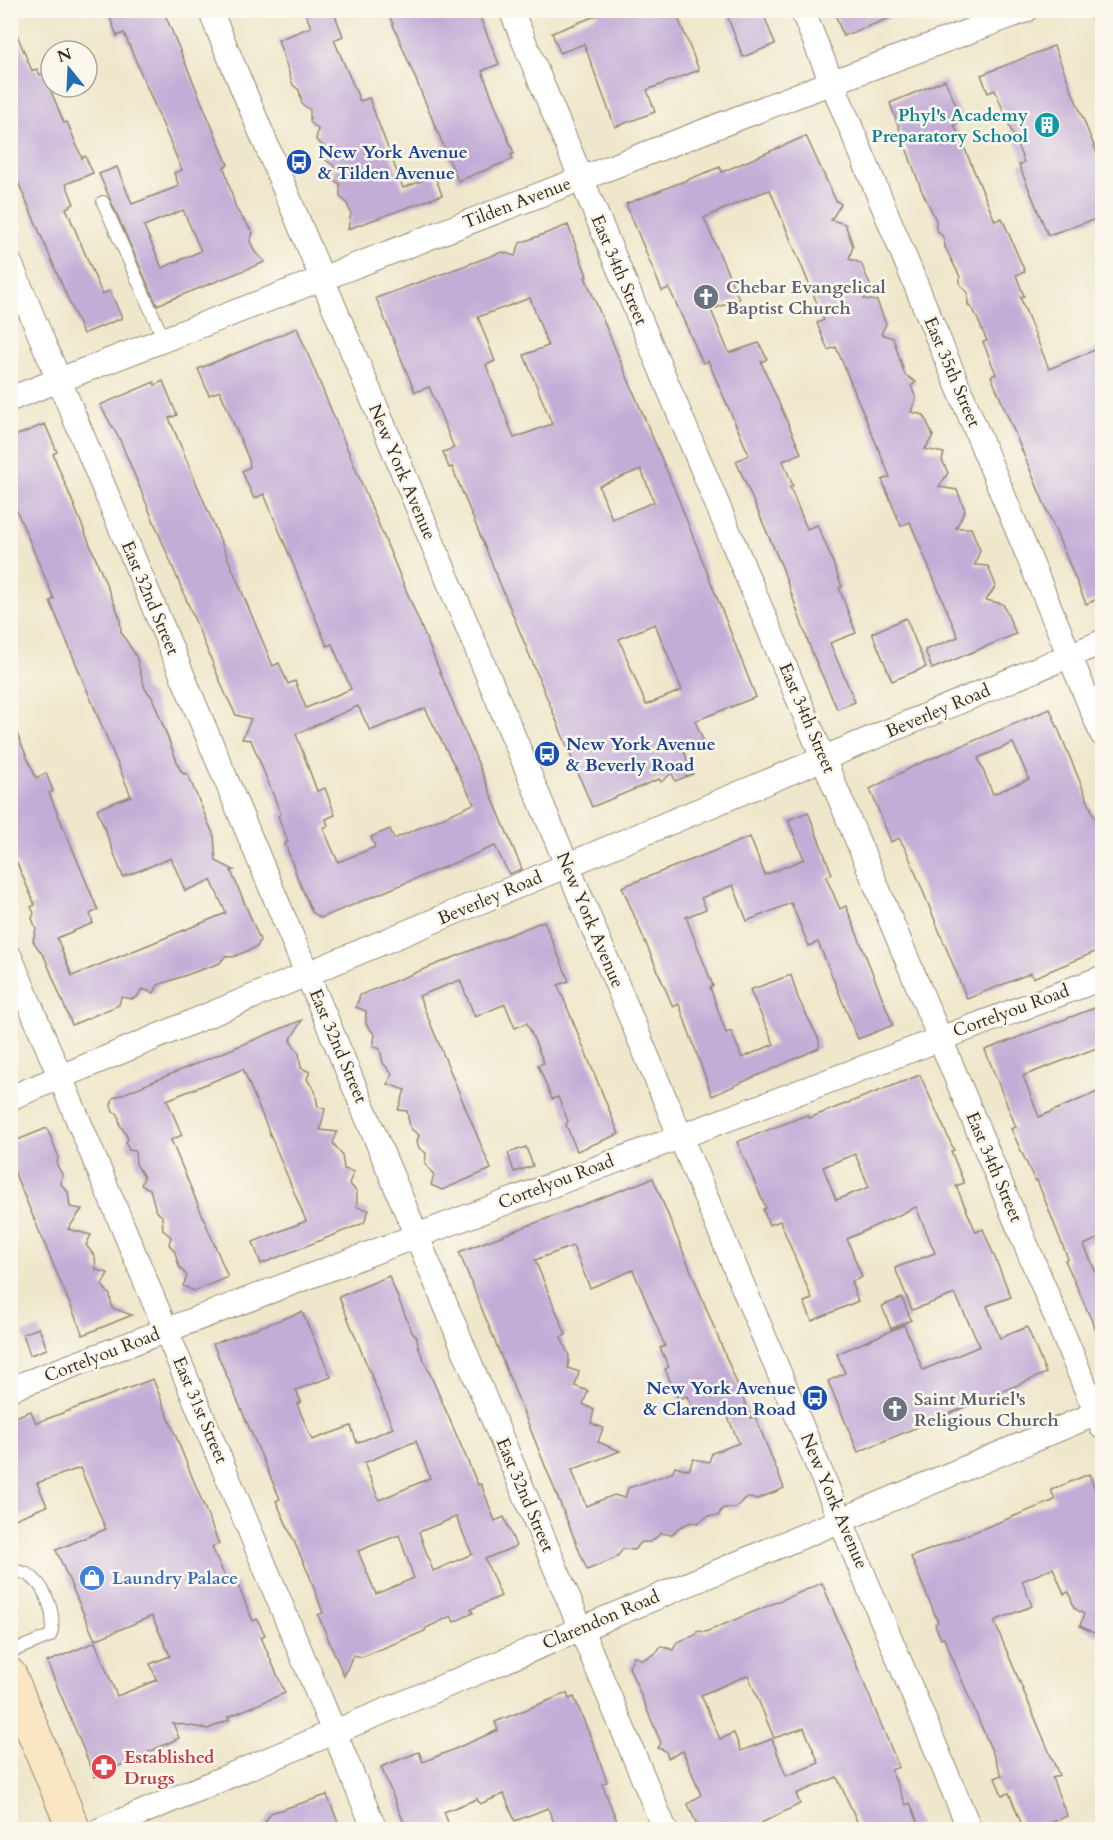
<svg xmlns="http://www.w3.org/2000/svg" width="1113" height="1840" viewBox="0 0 1113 1840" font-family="Cardo,serif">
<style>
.building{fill:#c3add7;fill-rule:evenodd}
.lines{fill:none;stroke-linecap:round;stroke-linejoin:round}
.lane-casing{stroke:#958874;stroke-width:14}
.street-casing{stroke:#958874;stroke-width:26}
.secondary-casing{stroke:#958874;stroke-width:35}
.lane{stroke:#fff;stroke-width:12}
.street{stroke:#fff;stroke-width:24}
.secondary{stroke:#fbe6c4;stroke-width:33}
.labels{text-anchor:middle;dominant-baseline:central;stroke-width:5;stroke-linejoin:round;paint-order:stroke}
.culture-label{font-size:18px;font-weight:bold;fill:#0d838f;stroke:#fbf7ec;text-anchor:end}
.transit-label{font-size:18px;font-weight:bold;fill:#164399;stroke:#fbf7ec;text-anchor:start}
.street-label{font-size:18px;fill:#3b2a1e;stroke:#fbf7ec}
.worship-label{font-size:18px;font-weight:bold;fill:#5b616d;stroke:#fbf7ec;text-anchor:start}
.shop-label{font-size:18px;font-weight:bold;fill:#366cbe;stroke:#fbf7ec;text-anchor:start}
.health-label{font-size:18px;font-weight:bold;fill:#be3a42;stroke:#fbf7ec;text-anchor:start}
</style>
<rect width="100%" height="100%" fill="#fbf7ec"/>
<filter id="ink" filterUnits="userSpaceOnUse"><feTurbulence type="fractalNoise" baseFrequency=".0167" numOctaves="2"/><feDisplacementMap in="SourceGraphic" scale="12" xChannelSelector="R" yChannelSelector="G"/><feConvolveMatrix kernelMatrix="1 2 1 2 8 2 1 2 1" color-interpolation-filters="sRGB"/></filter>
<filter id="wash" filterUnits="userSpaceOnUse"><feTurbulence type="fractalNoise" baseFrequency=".008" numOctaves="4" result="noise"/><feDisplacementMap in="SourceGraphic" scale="24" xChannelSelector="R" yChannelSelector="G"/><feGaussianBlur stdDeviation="1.35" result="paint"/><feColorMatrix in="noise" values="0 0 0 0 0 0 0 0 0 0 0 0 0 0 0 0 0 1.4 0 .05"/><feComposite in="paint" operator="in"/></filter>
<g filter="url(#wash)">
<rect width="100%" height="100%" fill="#efe7cb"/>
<g id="blocks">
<g class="building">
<path d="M107,10h56l65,155 -4,2 12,42 17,24 -3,8 5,11 10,10 -108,43 -58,-131 18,-7 15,37 47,-18 -5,-13 8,-3 -58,-137 -7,3zM183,210l18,41 -39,17 -18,-42z"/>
<path d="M304,10h29l10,26 -9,4 26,61 9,-3 34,90 32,-12 7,19 -94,34 3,-16 -5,-11 -6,-5v-13l-9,-6 3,-12 -10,-7 2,-11 -10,-8 2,-11 -8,-7v-12l-8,-6 -3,-14 -6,-5 -15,-45 33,-13z"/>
<path d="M387,10h90l22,54 -17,7 32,83 -3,1 2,4 -55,22z"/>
<path d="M597,10h78l24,60 -52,20 8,22 -40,15 -31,-83 -24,9 -8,-20 46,-18z"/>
<path d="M725,10h37l13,34 -32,13z"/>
<path d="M834,10h72v2l-63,24z"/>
<path d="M11,20l21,51 5,-2 3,6 11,-5v21l13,32 3,-1 15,36 3,-2 8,17 -27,11 8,20 -8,4 36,86 8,-3 12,27 -39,16 -73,-171z"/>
<path d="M1054,46l48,120v51l-54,18 -29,-70 5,-3 -29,-72 -7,3 -7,-18z"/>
<path d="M945,80l18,41 -9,4 8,17 33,79 7,-3 23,54 -9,3 8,21 -4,1 29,72 53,-22v250l-16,7 -95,-228 5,-2 -13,-32 4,-1 -13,-30 -6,-6v-12l-8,-9v-7l-15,-30 -1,-9 -8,-9v-9l-15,-31 -31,-86z"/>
<path d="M806,136l30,65 5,3 -10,16 14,4 8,22 -4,13 12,4 9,22 -6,14 13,2 9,23 -5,10 12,4 12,37 11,7 -5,4 5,12 -5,14 13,3 9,21 -8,13 19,4 -2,7 6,13 -9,14 18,3 8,20 -9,18h15l9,22 -5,15 13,1 8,20 -10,14 17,4 13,30 -84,35 -7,-19 33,-13 -48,-115 -9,4 -19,-46 8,-3 -54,-130 -8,3 -6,-14 -5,-13 7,-3 -54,-130 -12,4 -54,24 35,81 -28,11 18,43 30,-10 8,16 -6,3 40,91 -18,8 10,25 -3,1 17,42 10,-4 10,22 15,40 -3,1 17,45 -26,10 25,59 -18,7 -26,-59 -29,-83 -46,-106 13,-6 -41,-94 -5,2 -34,-75 -7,3 -36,-87 94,-37 2,5z"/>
<path d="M568,225l19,51 -2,1 89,211 82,209 -61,24 8,19 -20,9 10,25 -18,7 -3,-8 -11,9 -2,-3 -67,28 -140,-340 -3,1 -6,-16 11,-4 -20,-50 -5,-11 -14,5 -39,-94 126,-46 13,4 5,-13zM530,298l18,48 -24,9 28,69 -38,14 -28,-73 9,-4 -17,-44zM641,469l13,33 -42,17 -13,-33zM655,624l27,66 -36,15 -27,-66z"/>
<path d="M297,328l225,541 -13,5 -14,-28 -174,72 -9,-6 -14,-33 -13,-36 3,-1 -10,-26 3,-2 -30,-74 -9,-1 9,-20 -15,-4 -11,-22 -105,-253 -20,-35 54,-23 1,3 8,-4 14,34 -8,3 104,248 6,-3 9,21 7,-3 11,27 45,-19 -19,-45 -5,2 -63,-152 -10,5 -12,-28 8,-4 -1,-7 -29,-69 -11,4 -11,-26zM358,706l12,25 55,-23 49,96 -80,35 -4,-10 -19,8 4,10 -37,15 -15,-34 5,-2 -2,-7 9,-4 -10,-27 -8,3 -21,-57z"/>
<path d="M45,424l12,28 -4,2 67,164 1,14 15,24 9,33 7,8 28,72 4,5 3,-1 27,63 2,25 18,9 -3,1 29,69 -3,7 -24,10 -8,-1 -5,7 -62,22 -4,8 -12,-4 -5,8 -5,2 -11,-2 -2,8 -47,20 -27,-67 -12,-17 3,-12 -4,-11 2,-5 -3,-6 4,-2 -25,-58v-129l26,60 10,-5 7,18 -4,2 49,117 -8,4 3,9 -36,15 15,38 154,-63 -15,-33 -26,11 -14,-33 -48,19 -26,-68 34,-13 -81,-195 4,-2 -44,-104v-57z"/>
<path d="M906,618l20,49 -34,14 -20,-48z"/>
<path d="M1050,709l52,126v114l-69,29 -2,-5 -64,26 -60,-147 -8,-14 -8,4 -21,-53 46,-24zM1013,743l16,36 -36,15 -15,-36z"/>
<path d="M808,812l24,62 -6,3 14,32 6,-3 47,119 -35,14 -40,-97 -9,4 -18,-43 -44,18 -14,-36 -32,13 5,11 -20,8 27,69 -3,1 16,46 5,-2 11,27 32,-14 -24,-54 41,-15 7,23 21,42v8l-107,48 -33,-92 -6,3 -51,-120 128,-50 15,38 39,-16 -16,-39z"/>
<path d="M544,921l25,60 -11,4 61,149 -42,17 -11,-26 2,-4 -10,-24 -6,2 -14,-34 6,-2 -17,-40 -12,5 -10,-24 -30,13 -15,-37 -41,16 72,173 -49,21 -11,-5 3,-10 -9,-11 1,-11 -7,-5 -2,-6 2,-7 -9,-7 -3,-17 -9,-1 7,-20 -17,-6 4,-10 -9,-11 -3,-14 -7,-3 2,-11 -9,-11v-13l-10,-4 4,-12z"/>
<path d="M1102,1005v41l-79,30 16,41 63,-27v147l-18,8 13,30 5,-2v71l-37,-84 3,-1 -31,-79 -2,1 -24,-52 5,-2 -31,-77z"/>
<path d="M302,1020l-12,21 9,12 2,15 9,4 -3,7 8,12 3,16 7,2 -5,21 17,2 -4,11 9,12 2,14 10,3 -5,11 8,9v15l12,3 -5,13 -103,41 -8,-22 53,-21 -63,-152 -76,31 15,35 -11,5 57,137 -34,14 -11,-5 4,-10 -8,-9 -4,-15 -6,-8 2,-7 -8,-7 -1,-14 -6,-5 -6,-22 -9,-4 3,-8 -8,-13 -1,-13 -6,-1 -3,-7 2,-5 -8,-13 -2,-11 -5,-2 -2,-7 2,-7z"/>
<path d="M920,1075l34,75 -3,1 13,32 -8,3 20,46 7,-3 28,68 -24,9 13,32 27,-11 19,46 -188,79 -30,-71 17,-8 -8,-19 67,-29 19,45 57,-24 -25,-52 -43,16 -17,-42 40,-15 -19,-46 -69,32 15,38 -11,5 7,19 -46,20 -8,-19 8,-3 -32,-78 -11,4 -6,-16 3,-1 -29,-66 70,-27 2,3zM855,1154l14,33 -33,13 -13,-33z"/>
<path d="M47,1128l11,27 -1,10 5,9 -1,10 7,8 2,15 12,2 -14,20 23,6 -5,10 9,12 1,13 12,3 -6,12 8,10 2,13 20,7 -49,20 -73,-173v-19z"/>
<path d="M526,1147l7,19 -19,6 -6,-19z"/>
<path d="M653,1178l98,240 4,-2 29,72 -26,11 -12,-1 -10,10h-13l-5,8h-10l-10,7 -7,-1 -13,6 -6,7 -11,-2 -10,9h-9l-8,8 -11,-1 -7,9 -29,12 -128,-318zM573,1246l17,42 43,-18 32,76 -5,2 9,19 -4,2 13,30 9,-3 8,18 10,-4 2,5 17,-7 15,35 -27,10 -3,9 -16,-3 -4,11 -14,-4 -3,7 -44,15 -3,10 -11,-3 -28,11 -14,-36 48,-19 -22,-9 5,-14 -12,-5 3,-13 -11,-6 5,-13 -13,-5 4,-14 -11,-4 1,-12 -8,-19 5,-2 -31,-75z"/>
<path d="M389,1276l23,56 5,5 1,9 60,139 3,-1 14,37 9,-4 12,29 -31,13 16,37 -30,13 2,4 -19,9 -3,-6 -25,12 -1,3 -63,26 -9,-2 -9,21 -26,-61 5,-2 -13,-36 -34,-76 4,-2 -67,-155 89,-32 29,65 -35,13 5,12 -4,2 15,36 39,-14 6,17 36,-15 -54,-131zM416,1441l14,37 -51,22 -15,-37zM456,1517l16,37 -39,17 -14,-39zM399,1535l15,43 -38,16 -18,-43z"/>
<path d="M902,1298l9,22 -20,9 -9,-23z"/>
<path d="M39,1328l8,21 -17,6 -7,-21z"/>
<path d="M153,1379l66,165 -7,3 17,39 8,-3 16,38 4,-2 8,16 -4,2 24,56 -57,24 1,3 -21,9 -35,-6 6,15 -84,39 -48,-115 48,-20 22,54 40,-16 -7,-16 20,-8 -18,-40 -57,24 -39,-90 50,-21 -26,-61 -43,15 10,23 -37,15v-102l21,-8 5,12z"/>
<path d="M1089,1474l13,33v130l-22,-11 4,-12 -10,-6 -5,-16 -5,2 -11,-26 -31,13 10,25 -38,15 65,154 -7,3 15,38 -33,14h-10l-15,-37 -7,2 -7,-17 7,-3 -58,-137 -3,1 -6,-15 3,-2 -27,-65 144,-57 -4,-10z"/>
<path d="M822,1583l77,184 -8,3 15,35 4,-2 9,22 -12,5h-46l-24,-53 -41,17 4,10 -53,26h-48l-11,-26 13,-9 -18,-44 -15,7 -2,-7 -8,-3 3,-5 -32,-76 5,-11 8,4 14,-7 5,-7 12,4 4,-8 19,-7 1,-4 9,1zM748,1675l26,63 30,-10 15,35 -33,13 -14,-37 -31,12 -7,-18 -14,6 -19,-44z"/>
<path d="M567,1693l2,6 5,-2 22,53 11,32 -5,2 16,40 -14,6h-44l-5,-5 -7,-17 -33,13 -11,-27 -24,10 -3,-5 -33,13 7,18h-44l-26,-63 38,-15 4,10 27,-11 48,-21 -3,-8z"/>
<path d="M327,1795l14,35h-81l11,-17z"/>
</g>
</g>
</g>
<g filter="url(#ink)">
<use href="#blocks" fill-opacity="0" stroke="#958874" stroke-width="1.5"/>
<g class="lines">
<g class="lane-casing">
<g id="lane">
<path d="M103,202l61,138"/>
<path d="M10,1573c29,-10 50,43 40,63l-40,16"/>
</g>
</g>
<g class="street-casing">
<g id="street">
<path d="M210,10l760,1820"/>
<path d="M511,10l591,1417"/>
<path d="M802,10l300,724"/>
<path d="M1101,10l1,3"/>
<path d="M10,263l655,1567"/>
<path d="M10,399l796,-307 220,-82"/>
<path d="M10,957l365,873"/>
<path d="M10,1098l1092,-456"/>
<path d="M10,1389l1092,-411"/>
<path d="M100,1830l1002,-419"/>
</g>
</g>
<g class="secondary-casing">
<path id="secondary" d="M10,1675l64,155"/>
</g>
<use href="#lane" class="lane"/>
<use href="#street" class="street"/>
<use href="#secondary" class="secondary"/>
</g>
</g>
<defs>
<g id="building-disc" transform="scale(1.35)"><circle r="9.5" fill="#0f9aa8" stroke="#fbf7ec"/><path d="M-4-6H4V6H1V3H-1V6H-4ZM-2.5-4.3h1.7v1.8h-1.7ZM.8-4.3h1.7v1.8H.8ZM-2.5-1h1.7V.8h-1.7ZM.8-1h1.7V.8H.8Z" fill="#fff"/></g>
<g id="bus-disc" transform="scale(1.35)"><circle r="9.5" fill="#1a4fb4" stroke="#fbf7ec"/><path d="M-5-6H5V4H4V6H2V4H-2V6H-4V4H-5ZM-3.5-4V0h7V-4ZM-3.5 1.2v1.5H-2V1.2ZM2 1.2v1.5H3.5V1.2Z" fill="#fff"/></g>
<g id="church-disc" transform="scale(1.35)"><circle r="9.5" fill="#6b7280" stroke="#fbf7ec"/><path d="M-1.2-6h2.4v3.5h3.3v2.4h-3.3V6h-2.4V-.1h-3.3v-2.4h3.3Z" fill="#fff"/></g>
<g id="shop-disc" transform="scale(1.35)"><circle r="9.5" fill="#3f7fe0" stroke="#fbf7ec"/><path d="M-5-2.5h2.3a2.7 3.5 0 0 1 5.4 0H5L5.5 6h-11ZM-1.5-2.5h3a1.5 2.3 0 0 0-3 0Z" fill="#fff"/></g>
<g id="pharmacy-disc" transform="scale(1.35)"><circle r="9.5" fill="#e0444e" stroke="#fbf7ec"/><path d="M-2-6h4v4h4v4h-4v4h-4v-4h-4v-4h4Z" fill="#fff"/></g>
</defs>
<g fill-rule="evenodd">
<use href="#building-disc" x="1047" y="125"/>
<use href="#bus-disc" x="299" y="162"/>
<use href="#church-disc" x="706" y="297"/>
<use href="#bus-disc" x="547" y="754"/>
<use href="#bus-disc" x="815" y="1398"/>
<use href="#church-disc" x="895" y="1409"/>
<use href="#shop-disc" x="92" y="1578"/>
<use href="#pharmacy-disc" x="104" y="1767"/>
</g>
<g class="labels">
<g class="culture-label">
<text x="1028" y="115">Phyl's Academy<tspan x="1028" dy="21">Preparatory School</tspan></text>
</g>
<g class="transit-label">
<text x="318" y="152">New York Avenue<tspan x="318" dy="21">&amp; Tilden Avenue</tspan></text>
<text x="566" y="744">New York Avenue<tspan x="566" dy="21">&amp; Beverly Road</tspan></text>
<text x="796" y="1388" text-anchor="end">New York Avenue<tspan x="796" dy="21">&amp; Clarendon Road</tspan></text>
</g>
<g class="street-label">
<text transform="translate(517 203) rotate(-21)">Tilden Avenue</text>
<text transform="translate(619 270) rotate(67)">East 34th Street</text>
<text transform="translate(952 372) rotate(67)">East 35th Street</text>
<text transform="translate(402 472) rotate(67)">New York Avenue</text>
<text transform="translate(150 598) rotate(67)">East 32nd Street</text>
<text transform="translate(938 711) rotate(-23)">Beverley Road</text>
<text transform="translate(807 718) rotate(67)">East 34th Street</text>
<text transform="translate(490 898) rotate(-23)">Beverley Road</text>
<text transform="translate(590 920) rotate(67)">New York Avenue</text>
<text transform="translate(1011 1011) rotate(-20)">Cortelyou Road</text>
<text transform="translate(338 1046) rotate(67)">East 32nd Street</text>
<text transform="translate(994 1167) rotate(67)">East 34th Street</text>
<text transform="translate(556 1182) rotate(-21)">Cortelyou Road</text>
<text transform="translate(102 1355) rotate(-21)">Cortelyou Road</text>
<text transform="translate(200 1410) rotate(67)">East 31st Street</text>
<text transform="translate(525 1495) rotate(67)">East 32nd Street</text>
<text transform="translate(834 1501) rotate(67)">New York Avenue</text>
<text transform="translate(601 1620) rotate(-23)">Clarendon Road</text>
</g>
<g class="worship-label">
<text x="726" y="287">Chebar Evangelical<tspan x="726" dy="21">Baptist Church</tspan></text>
<text x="914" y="1399">Saint Muriel's<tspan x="914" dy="21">Religious Church</tspan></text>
</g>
<g class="shop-label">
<text x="112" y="1578">Laundry Palace</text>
</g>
<g class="health-label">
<text x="124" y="1757">Established<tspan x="124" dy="21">Drugs</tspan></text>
</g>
</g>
<rect width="1113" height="1840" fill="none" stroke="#fbf7ec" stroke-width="36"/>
<g transform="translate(69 69) rotate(342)"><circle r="28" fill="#fbf7ec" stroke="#aea59a" stroke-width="1.5"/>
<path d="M0-4.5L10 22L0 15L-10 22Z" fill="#1f6fb2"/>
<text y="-9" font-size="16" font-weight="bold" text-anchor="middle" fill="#3b2a1e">N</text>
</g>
</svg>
